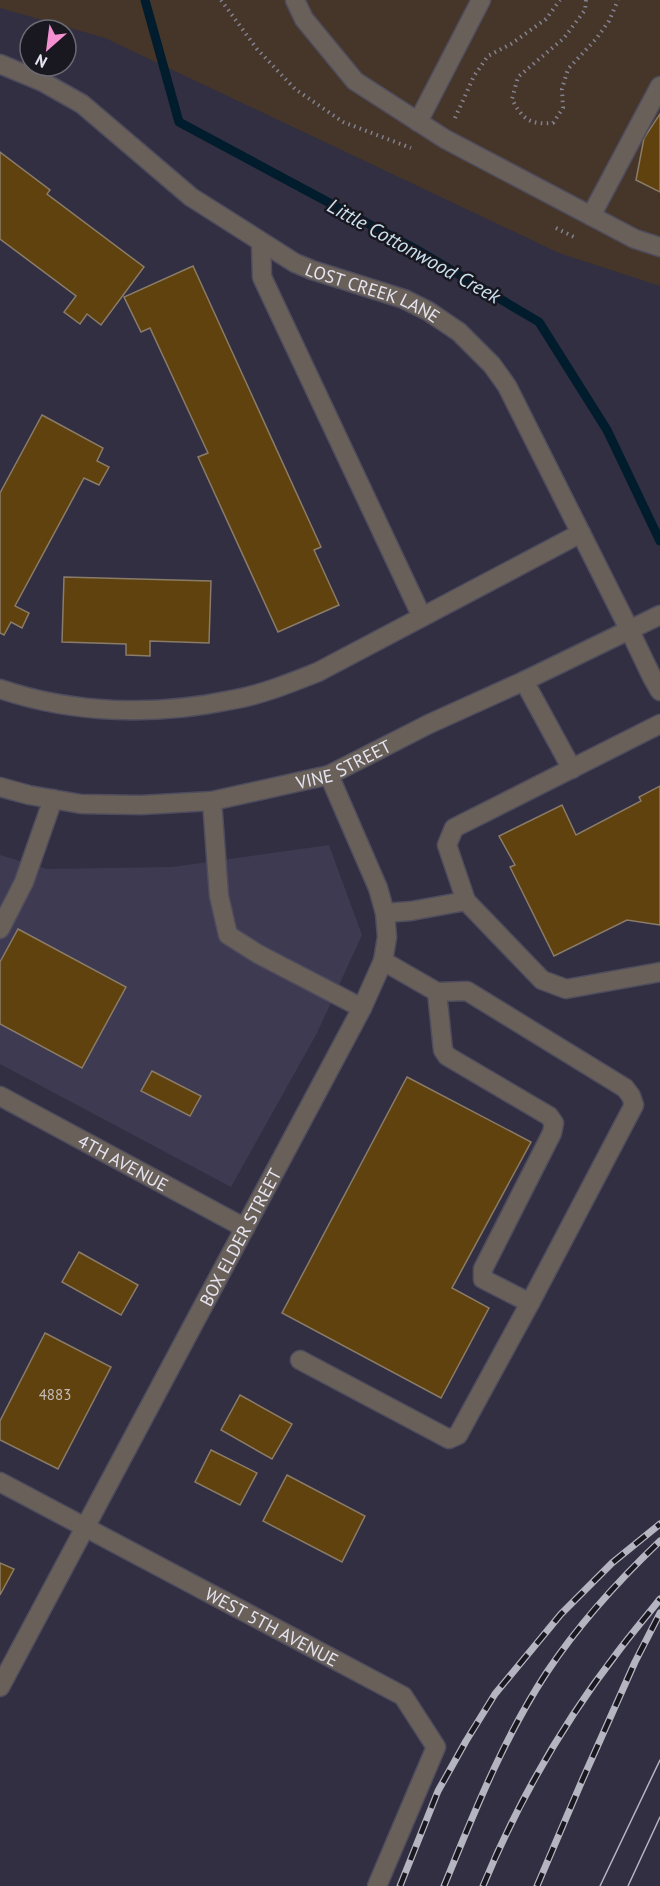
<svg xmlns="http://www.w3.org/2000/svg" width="660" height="1886" viewBox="0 0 660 1886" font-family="'PT Sans',sans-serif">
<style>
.built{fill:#3d3a52}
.medical{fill:#453629}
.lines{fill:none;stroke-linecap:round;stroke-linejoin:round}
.stream{stroke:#001c2d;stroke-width:9}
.building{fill:#60420e;stroke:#8a7c69;stroke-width:1.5}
.minor-casing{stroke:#4e4c5d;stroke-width:21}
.path{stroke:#848292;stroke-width:4;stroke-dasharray:1.5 4.5;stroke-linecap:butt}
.minor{stroke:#69605a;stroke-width:18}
.tram{stroke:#b5b4c1;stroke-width:1.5}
.rail-casing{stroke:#b5b4c1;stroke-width:7}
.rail{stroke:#191820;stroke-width:4.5;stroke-dasharray:14;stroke-linecap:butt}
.labels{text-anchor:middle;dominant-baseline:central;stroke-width:5;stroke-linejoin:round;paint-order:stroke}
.number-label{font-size:15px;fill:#c4bcb8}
.street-label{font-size:18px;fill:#e5e4f0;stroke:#191820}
.water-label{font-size:20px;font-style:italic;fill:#cbe2f0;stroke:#191820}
</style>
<rect width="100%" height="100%" fill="#312f41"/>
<path class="built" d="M329,845l33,90 -45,98 -86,154 -231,-123v-209l47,14 125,-2z"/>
<path class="medical" d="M0,0h660v286l-101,-33 -454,-215 -105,-30z"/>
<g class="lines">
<path class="stream" d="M145,0l34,122 240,129 120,71 68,108 53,111"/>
</g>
<g class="building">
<path d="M660,114v78l-24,-12 8,-42z"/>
<path d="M0,152l50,38 -3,4 97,73 -43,58 -14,-11 -7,10 -16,-12 12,-16 -76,-57z"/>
<path d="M193,266l128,281 -7,3 25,55 -61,27 -80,-175 10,-4 -58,-125 -9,4 -17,-35z"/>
<path d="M42,415l61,33 -6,13 12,6 -10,18 -15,-7 -69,128 14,7 -7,15 -11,-6 -7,13 -4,-2v-140z"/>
<path d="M64,577l147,4 -2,62 -59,-2v15l-24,-1v-11l-64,-2z"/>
<path d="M660,786v139l-33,-5 -73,36 -44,-89 5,-2 -16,-29 63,-31 14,30 65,-34 -2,-4z"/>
<path d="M18,929l108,58 -44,81 -82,-44v-62z"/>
<path d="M152,1071l49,25 -11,20 -49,-25z"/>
<path d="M407,1077l124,65 -79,146 37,20 -48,90 -159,-85z"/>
<path d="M79,1252l59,33 -17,30 -59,-33z"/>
<path d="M45,1333l66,34 -53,102 -58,-29v-19z"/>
<path d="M240,1395l52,29 -20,35 -51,-29z"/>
<path d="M211,1450l46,23 -17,32 -45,-23z"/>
<path d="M287,1475l78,41 -23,46 -79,-41z"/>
<path d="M0,1563l14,6 -14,26z"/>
</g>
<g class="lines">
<g class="minor-casing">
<g id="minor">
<path d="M295,0l9,19 51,62 90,58 190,100 25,8"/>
<path id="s1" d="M0,64l43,18 39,22 109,93 104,66 17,7 92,29 24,12 31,21 33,33 15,21 122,243 23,48 8,14"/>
<path d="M418,122l63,-122"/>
<path d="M591,216l69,-130"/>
<path d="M261,242l1,35 160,340"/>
<path d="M524,681l48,88"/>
<path d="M0,689c74,25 155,27 231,11 30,-5 59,-17 87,-28l263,-139"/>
<path id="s2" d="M0,787l29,8 52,9 60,1 71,-4 117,-26 100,-51 95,-43 136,-66"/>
<path d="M212,801l7,95 9,39 30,19 104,54"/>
<path d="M466,901l-19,-56 7,-17 206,-104"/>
<path d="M385,913l26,-2 55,-10 76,79 24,9 94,-17"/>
<path d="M0,929l24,-47 29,-83"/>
<path d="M383,961l54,31 30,-1 158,97 6,8 3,9 -104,198 -47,-24v-10l69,-136 2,-10 -5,-7 -102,-60 -4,-6 -6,-58"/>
<path id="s3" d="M0,1096l245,132"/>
<path d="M300,1360l149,79 9,-4 72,-132"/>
<path id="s4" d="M0,1482l403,214 33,51 -59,139"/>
<path id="s5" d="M0,1687l362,-679 21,-47 4,-24 -2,-24 -7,-25 -49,-113"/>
</g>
</g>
<g class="path">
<path d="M221,0l36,49 38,40 48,33 68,26"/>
<path d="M586,0l-1,10 -21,28 -46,39 -6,22c10,20 18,26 41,24l10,-15 -1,-19 6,-20 28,-30 13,-18 9,-21"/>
<path d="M455,118l19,-42 14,-20 23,-12 35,-25 14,-19"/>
<path d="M556,228l20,10"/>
</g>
<use href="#minor" class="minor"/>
<g class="tram">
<path d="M600,1886l60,-126"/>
<path d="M628,1886l32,-69"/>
</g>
<g class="rail-casing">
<g id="rail">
<path d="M400,1886l38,-95 28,-50 29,-47 66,-80 51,-51 48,-39"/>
<path d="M444,1886c30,-73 59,-147 103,-214 32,-48 71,-91 113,-131"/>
<path d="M483,1886c34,-82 80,-163 134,-233 14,-19 29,-36 43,-54"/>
<path d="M537,1886l44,-103 54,-121 25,-49"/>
</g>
</g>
<use href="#rail" class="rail"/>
</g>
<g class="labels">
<g class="number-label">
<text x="55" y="1394">4883</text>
</g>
<g class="street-label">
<text stroke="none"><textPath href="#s1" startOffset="441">LOST CREEK LANE</textPath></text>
<text stroke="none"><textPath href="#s2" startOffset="351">VINE STREET</textPath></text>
<text stroke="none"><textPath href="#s3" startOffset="140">4TH AVENUE</textPath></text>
<text stroke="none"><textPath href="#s5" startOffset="510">BOX ELDER STREET</textPath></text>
<text stroke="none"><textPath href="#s4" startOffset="308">WEST 5TH AVENUE</textPath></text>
</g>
<g class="water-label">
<text transform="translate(414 251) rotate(29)">Little Cottonwood Creek</text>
</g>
</g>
<g transform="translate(48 48) rotate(208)"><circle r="28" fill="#191820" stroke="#6b6a73" stroke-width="1.5"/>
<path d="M0-4.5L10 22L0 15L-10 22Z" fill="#f591d2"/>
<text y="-9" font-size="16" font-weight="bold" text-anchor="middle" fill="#e5e4f0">N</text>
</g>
</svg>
